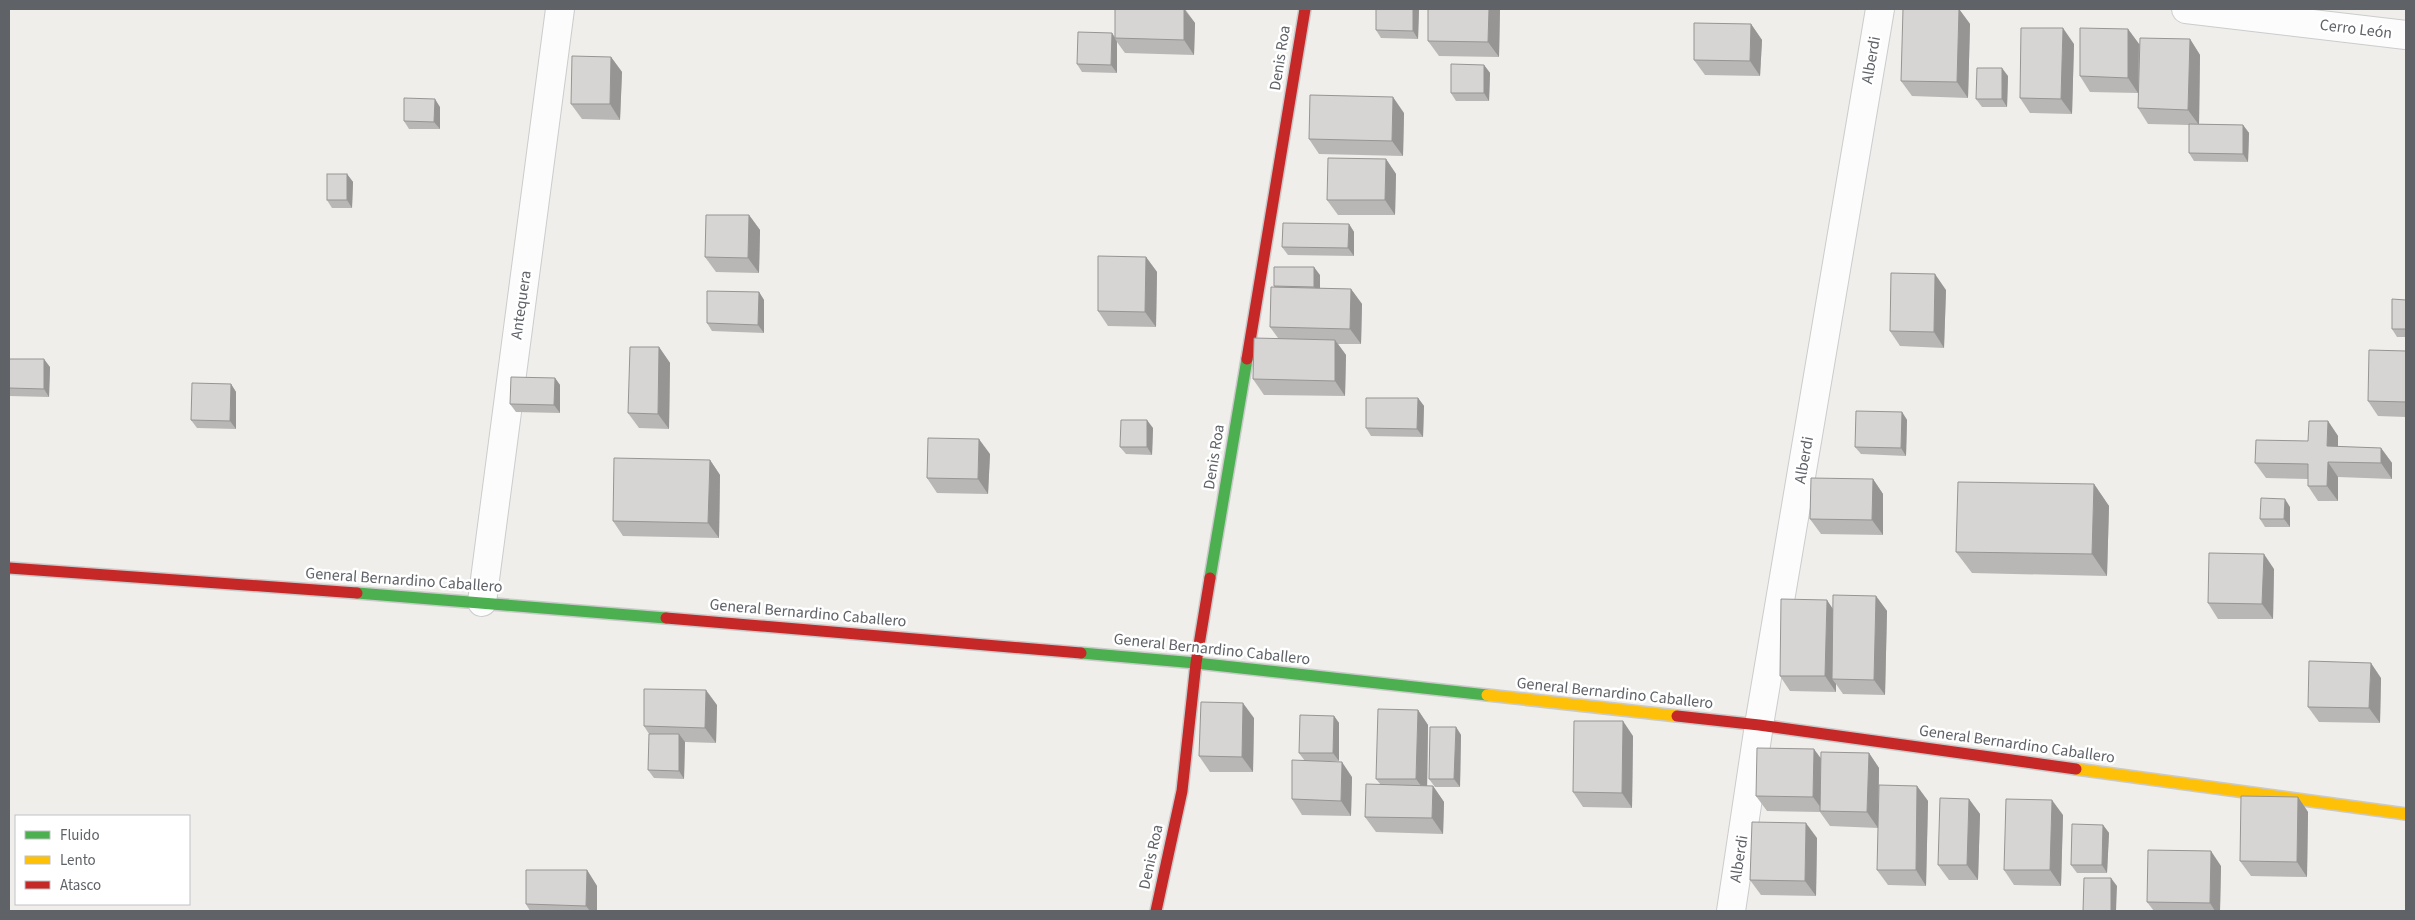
<svg xmlns="http://www.w3.org/2000/svg" width="2415" height="920" viewBox="0 0 2415 920" font-family="'Source Sans 3',sans-serif">
<style>
.lines{fill:none;stroke-linecap:round;stroke-linejoin:round}
.street-casing{stroke:#cbcccc;stroke-width:30}
.fast-casing{stroke:#cacacb;stroke-width:14}
.slow-casing{stroke:#cacacb;stroke-width:14}
.jam-casing{stroke:#cacacb;stroke-width:14}
.street{stroke:#fdfcfc;stroke-width:28}
.fast{stroke:#4caf50;stroke-width:11}
.slow{stroke:#ffc107;stroke-width:11}
.jam{stroke:#c62828;stroke-width:11}
.wall{fill:#b8b7b5}
.shaded-wall{fill:#969594}
.building{fill:#d6d5d3;stroke:#969594}
.labels{text-anchor:middle;dominant-baseline:central;stroke-width:5;stroke-linejoin:round;paint-order:stroke}
.street-label{font-size:16px;fill:#5f6368;stroke:#fff}
</style>
<rect width="100%" height="100%" fill="#efeeea"/>
<g class="lines">
<g class="street-casing">
<g id="street">
<path d="M2186,9l220,26"/>
<path d="M482,602l78,-593"/>
<path d="M1731,911l28,-186 121,-716"/>
</g>
</g>
<g class="fast-casing">
<g id="fast">
<path d="M1210,578l37,-219"/>
<path d="M357,593l309,25"/>
<path d="M1081,653l115,10 291,32"/>
</g>
</g>
<g class="slow-casing">
<g id="slow">
<path d="M1487,695l190,21"/>
<path d="M2076,769l330,45"/>
</g>
</g>
<g class="jam-casing">
<g id="jam">
<path d="M1247,359l58,-350"/>
<path d="M9,568l348,25"/>
<path d="M666,618l415,35"/>
<path d="M1677,716l82,9 317,44"/>
<path d="M1156,911l26,-120 14,-128 14,-85"/>
</g>
</g>
<use href="#street" class="street"/>
<use href="#fast" class="fast"/>
<use href="#slow" class="slow"/>
<use href="#jam" class="jam"/>
</g>
<g class="wall">
<path d="M1115,9h82v1l-12,-1 10,14 -1,32 -69,-2 -8,-11v31l-35,-1 -5,-8 35,-31 3,4z"/>
<path d="M1419,9l-1,30 -37,-1 -5,-8z"/>
<path d="M1428,9h72l-1,48 -60,-1 -11,-15z"/>
<path d="M1959,9l11,15 -2,74 -56,-2 -11,-15z"/>
<path d="M1751,24l11,16 -2,36 -55,-1 -11,-15z"/>
<path d="M2128,29l11,15 51,-5 10,16 -1,69 44,1 6,8 -1,29 -54,-1 -5,-8v-28l-41,-1 -10,-16v-15l-48,-1 -10,-16z"/>
<path d="M2074,44l-2,70 -42,-1 -10,-15z"/>
<path d="M611,57l11,15 -2,48 -38,-1 -11,-15z"/>
<path d="M1484,65l6,8 -1,28h-33l-5,-8z"/>
<path d="M2008,76l-1,31h-25l-6,-8z"/>
<path d="M440,107v22h-31l-5,-8z"/>
<path d="M1404,113l-1,43 -84,-2 -10,-15z"/>
<path d="M1386,159l10,15 -1,41h-57l-11,-15z"/>
<path d="M347,174l6,8 -1,26h-20l-5,-8z"/>
<path d="M749,215l11,15 -1,43 -43,-1 -11,-15z"/>
<path d="M1349,224l5,8v24l-66,-1 -6,-8z"/>
<path d="M1146,257l11,15 -1,55 -48,-1 -10,-15z"/>
<path d="M1320,275v13l31,1 11,15 -1,40h-23l8,11 -1,41 -81,-1 -11,-16 25,-41 -8,-11 5,-39 -1,-2z"/>
<path d="M1946,290l-2,58 -44,-2 -10,-15z"/>
<path d="M759,292l5,8v33l-52,-2 -5,-8z"/>
<path d="M2406,300v37h-9l-5,-8z"/>
<path d="M659,347l11,16 -1,66 -30,-1 -11,-15z"/>
<path d="M2406,351v66l-28,-1 -10,-15z"/>
<path d="M9,359l41,8 -1,30 -40,-1z"/>
<path d="M555,378l5,7v28l-44,-1 -6,-8z"/>
<path d="M231,384l5,8v37l-39,-1 -6,-8z"/>
<path d="M1418,398l6,8 -1,31 -52,-1 -5,-8z"/>
<path d="M1902,412l5,8 -1,36 -45,-2 -6,-7z"/>
<path d="M2328,421l10,15v11l43,1 11,15v16l-54,-2v24h-20l-10,-15v-7l-42,-1 -11,-15 53,-22z"/>
<path d="M1153,428l-1,27 -26,-1 -6,-7z"/>
<path d="M990,454l-2,40 -51,-1 -10,-15z"/>
<path d="M710,460l10,15 -1,63 -96,-2 -10,-15z"/>
<path d="M1873,479l10,15v41l-62,-1 -11,-15z"/>
<path d="M2094,484l15,22 -2,70 -135,-3 -16,-21z"/>
<path d="M2290,507v20h-25l-5,-8z"/>
<path d="M2274,569l-1,50h-55l-10,-16z"/>
<path d="M1876,596l11,15 -2,84 -42,-1 -7,-10v8l-46,-1 -10,-15 53,-67z"/>
<path d="M2381,678l-1,45 -61,-1 -11,-15z"/>
<path d="M717,705l-1,38 -31,-1 -1,37 -30,-1 -6,-8 1,-36 -5,-8z"/>
<path d="M1418,710l10,15 -1,61h6l11,16 -1,32 -67,-2 -11,-15 16,-32 -5,-6z"/>
<path d="M1334,716l5,7v38h-34l-6,-8z"/>
<path d="M1254,718l-1,54h-43l-11,-16z"/>
<path d="M1456,727l5,8 -1,52h-25l-6,-8z"/>
<path d="M1633,736l-1,72 -49,-1 -10,-15z"/>
<path d="M1869,753l10,15 -1,60 -48,-2 -10,-14 -53,-1 -11,-15 65,-37z"/>
<path d="M1352,777l-1,39 -49,-1 -10,-16z"/>
<path d="M1917,786l11,15 -2,85 -38,-1 -11,-15z"/>
<path d="M2298,797l10,15 -1,65 -56,-1 -11,-15z"/>
<path d="M1969,799l11,15 -2,66h-29l-11,-15z"/>
<path d="M2063,815l-2,71 -47,-1 -10,-15z"/>
<path d="M2103,825l6,8 -2,40h-30l-6,-8z"/>
<path d="M1817,838l-1,58 -55,-1 -11,-15z"/>
<path d="M2221,866l-1,45h-66l-7,-9z"/>
<path d="M587,870l10,16v25h-67l-4,-7z"/>
</g>
<g class="shaded-wall">
<path d="M1184,9l11,14 -1,32 -10,-15z"/>
<path d="M1413,9h6l-1,30 -5,-8z"/>
<path d="M1489,9h11l-1,48 -11,-15z"/>
<path d="M1959,9l11,15 -2,74 -11,-16z"/>
<path d="M1751,24l11,16 -2,36 -10,-15z"/>
<path d="M2063,28l11,16 -2,70 -11,-15z"/>
<path d="M2128,29l11,15 -1,49 -10,-15z"/>
<path d="M1112,33l5,9v31l-6,-8z"/>
<path d="M2190,39l10,16 -1,70 -11,-15z"/>
<path d="M611,57l11,15 -2,48 -10,-16z"/>
<path d="M1484,65l6,8 -1,28 -5,-8z"/>
<path d="M2002,68l6,8 -1,31 -5,-8z"/>
<path d="M1393,97l11,16 -1,43 -11,-15z"/>
<path d="M435,99l5,8v22l-6,-7z"/>
<path d="M2243,125l6,8 -1,29 -5,-8z"/>
<path d="M1386,159l10,15 -1,41 -10,-15z"/>
<path d="M347,174l6,8 -1,26 -5,-8z"/>
<path d="M749,215l11,15 -1,43 -11,-15z"/>
<path d="M1349,224l5,8v24l-6,-8z"/>
<path d="M1146,257l11,15 -1,55 -11,-15z"/>
<path d="M1314,267l6,8v20l-6,-8z"/>
<path d="M1935,274l11,16 -2,58 -10,-16z"/>
<path d="M1351,289l11,15 -1,40 -11,-15z"/>
<path d="M759,292l5,8v33l-6,-8z"/>
<path d="M1335,340l11,15 -1,41 -10,-15z"/>
<path d="M659,347l11,16 -1,66 -11,-15z"/>
<path d="M44,359l6,8 -1,30 -5,-8z"/>
<path d="M555,378l5,7v28l-6,-8z"/>
<path d="M231,384l5,8v37l-6,-8z"/>
<path d="M1418,398l6,8 -1,31 -6,-8z"/>
<path d="M1902,412l5,8 -1,36 -5,-8z"/>
<path d="M1147,420l6,8 -1,27 -5,-8z"/>
<path d="M2328,421l10,15v26l-11,-16z"/>
<path d="M979,439l11,15 -2,40 -10,-15z"/>
<path d="M2381,448l11,15v16l-11,-16z"/>
<path d="M710,460l10,15 -1,63 -11,-15z"/>
<path d="M2328,462l10,15v24l-11,-15z"/>
<path d="M1873,479l10,15v41l-11,-15z"/>
<path d="M2094,484l15,22 -2,70 -15,-22z"/>
<path d="M2285,499l5,8v20l-6,-8z"/>
<path d="M2264,554l10,15 -1,50 -11,-15z"/>
<path d="M1876,596l11,15 -2,84 -11,-15z"/>
<path d="M1827,600l10,15 -5,64 4,5v8l-11,-16z"/>
<path d="M2371,663l10,15 -1,45 -11,-15z"/>
<path d="M706,690l11,15 -1,38 -11,-15z"/>
<path d="M1243,703l11,15 -1,54 -11,-15z"/>
<path d="M1418,710l10,15 -1,69 -11,-15z"/>
<path d="M1334,716l5,7v38l-6,-8z"/>
<path d="M1623,721l10,15 -1,72 -10,-15z"/>
<path d="M1456,727l5,8 -1,52 -6,-8z"/>
<path d="M679,734l6,8 -1,37 -5,-8z"/>
<path d="M1814,749l11,15 -1,48 -11,-15z"/>
<path d="M1869,753l10,15 -1,60 -11,-16z"/>
<path d="M1342,762l10,15 -1,39 -10,-15z"/>
<path d="M1433,786l11,16 -1,32 -11,-16z"/>
<path d="M1917,786l11,15 -2,85 -10,-16z"/>
<path d="M2298,797l10,15 -1,65 -10,-15z"/>
<path d="M1969,799l11,15 -2,66 -11,-15z"/>
<path d="M2052,800l11,15 -2,71 -11,-16z"/>
<path d="M1806,823l11,15 -1,58 -11,-15z"/>
<path d="M2103,825l6,8 -2,40 -5,-8z"/>
<path d="M2211,851l10,15 -1,45h-5l-5,-8z"/>
<path d="M587,870l10,16v25h-7l-4,-5z"/>
<path d="M2111,878l6,8 -1,25h-5z"/>
</g>
<g class="building">
<path d="M1115,9h69v31l-69,-2z"/>
<path d="M1376,9h37v22l-37,-1z"/>
<path d="M1428,9h61l-1,33 -60,-1z"/>
<path d="M1903,9h56l-2,73 -56,-1z"/>
<path d="M1694,23l57,1 -1,37 -56,-1z"/>
<path d="M2021,28h42l-2,71 -41,-1z"/>
<path d="M2080,28l48,1v49l-48,-2z"/>
<path d="M1078,32l34,1 -1,32 -34,-1z"/>
<path d="M2140,38l50,1 -2,71 -50,-2z"/>
<path d="M572,56l39,1 -1,47h-39z"/>
<path d="M1451,64l33,1v28h-33z"/>
<path d="M1977,68h25v31h-26z"/>
<path d="M1310,95l83,2 -1,44 -83,-2z"/>
<path d="M404,98l31,1 -1,23 -30,-1z"/>
<path d="M2189,124l54,1v29l-54,-1z"/>
<path d="M1328,158l58,1 -1,41h-58z"/>
<rect x="327" y="174" width="20" height="26"/>
<path d="M706,215h43l-1,43 -43,-1z"/>
<path d="M1283,223l66,1 -1,24 -66,-1z"/>
<path d="M1098,256l48,1 -1,55 -47,-1z"/>
<path d="M1274,267h40v20l-40,-1z"/>
<path d="M1891,273l44,1 -1,58 -44,-1z"/>
<path d="M1271,287l80,2 -1,40 -80,-2z"/>
<path d="M707,291l52,1 -1,33 -51,-2z"/>
<path d="M2392,299l14,1v29h-14z"/>
<path d="M1254,338l81,2v41l-82,-2z"/>
<path d="M630,347h29l-1,67 -30,-1z"/>
<path d="M2369,350l37,1v51l-38,-1z"/>
<path d="M9,359h35v30l-35,-1z"/>
<path d="M511,377l44,1 -1,27 -44,-1z"/>
<path d="M192,383l39,1 -1,37 -39,-1z"/>
<path d="M1366,398h52l-1,31 -51,-1z"/>
<path d="M1856,411l46,1 -1,36 -46,-1z"/>
<path d="M1121,420h26v27h-27z"/>
<path d="M2309,421h19l-1,25 54,2v15l-53,-1 -1,24h-19v-22l-53,-1 1,-23 52,1z"/>
<path d="M928,438l51,1 -1,40 -51,-1z"/>
<path d="M614,458l96,2 -2,63 -95,-2z"/>
<path d="M1811,478l62,1 -1,41 -62,-1z"/>
<path d="M1958,482l136,2 -2,70 -136,-2z"/>
<path d="M2261,498l24,1 -1,20h-24z"/>
<path d="M2209,553l55,1 -2,50 -54,-1z"/>
<path d="M1833,595l43,1 -2,84 -42,-1z"/>
<path d="M1781,599l46,1 -2,76h-45z"/>
<path d="M2309,661l62,2 -2,45 -61,-1z"/>
<path d="M644,689l62,1 -1,38 -61,-2z"/>
<path d="M1201,702l42,1 -1,54 -43,-1z"/>
<path d="M1378,709l40,1 -2,69h-40z"/>
<path d="M1300,715l34,1 -1,37h-34z"/>
<path d="M1574,721h49l-1,72 -49,-1z"/>
<path d="M1430,727h26l-2,52h-25z"/>
<path d="M649,734h30v37l-31,-1z"/>
<path d="M1757,748l57,1 -1,48 -57,-1z"/>
<path d="M1821,752l48,1 -2,59 -47,-1z"/>
<path d="M1292,760l50,2 -1,39 -49,-2z"/>
<path d="M1366,784l67,2 -1,32 -67,-1z"/>
<path d="M1879,785l38,1 -1,84h-39z"/>
<path d="M2241,796l57,1 -1,65 -57,-1z"/>
<path d="M1940,798l29,1 -2,66h-29z"/>
<path d="M2006,799l46,1 -2,70h-46z"/>
<path d="M1752,822l54,1 -1,58 -55,-1z"/>
<path d="M2072,824l31,1 -1,40h-31z"/>
<path d="M2148,850l63,1 -1,52 -63,-1z"/>
<path d="M526,870h61l-1,36 -60,-2z"/>
<path d="M2084,878h27v33h-28z"/>
</g>
<g class="labels">
<g class="street-label">
<text transform="translate(2356 29) rotate(7)">Cerro León</text>
<text transform="translate(1280 58) rotate(-81)">Denis Roa</text>
<text transform="translate(1871 60) rotate(-80)">Alberdi</text>
<text transform="translate(521 305) rotate(-82)">Antequera</text>
<text transform="translate(1214 457) rotate(-81)">Denis Roa</text>
<text transform="translate(1804 460) rotate(-80)">Alberdi</text>
<text transform="translate(404 580) rotate(4)">General Bernardino Caballero</text>
<text transform="translate(808 613) rotate(5)">General Bernardino Caballero</text>
<text transform="translate(1212 649) rotate(6)">General Bernardino Caballero</text>
<text transform="translate(1615 693) rotate(6)">General Bernardino Caballero</text>
<text transform="translate(2017 744) rotate(8)">General Bernardino Caballero</text>
<text transform="translate(1151 857) rotate(-78)">Denis Roa</text>
<text transform="translate(1739 859) rotate(-81)">Alberdi</text>
</g>
</g>
<rect width="2415" height="920" fill="none" stroke="#5f6368" stroke-width="20"/>
<rect x="15" y="815" width="175" height="90" fill="#ffffff" stroke="#bfc1c3"/>
<rect x="25" y="831" width="25" height="8" fill="#4caf50" stroke="#bfc1c3"/>
<text x="60" y="840" font-size="15" fill="#5f6368">Fluido</text>
<rect x="25" y="856" width="25" height="8" fill="#ffc107" stroke="#bfc1c3"/>
<text x="60" y="865" font-size="15" fill="#5f6368">Lento</text>
<rect x="25" y="881" width="25" height="8" fill="#c62828" stroke="#bfc1c3"/>
<text x="60" y="890" font-size="15" fill="#5f6368">Atasco</text>
</svg>
